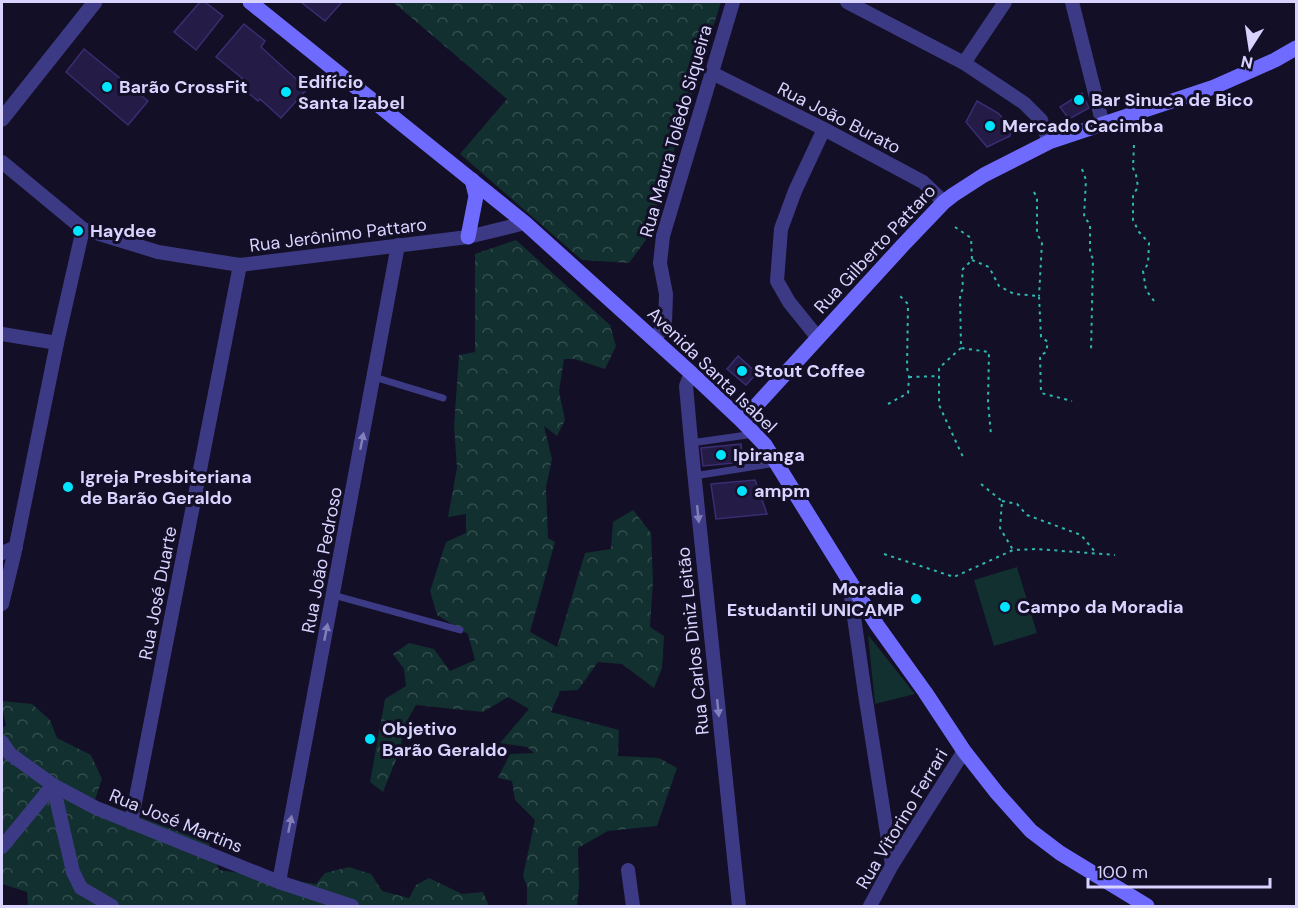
<svg xmlns="http://www.w3.org/2000/svg" width="1298" height="908" viewBox="0 0 1298 908" font-family="'DM Sans',sans-serif">
<style>
.green{fill:#12302f}
.forest{fill:url(#forest-crowns)}
.building{fill:#241b47;stroke:#3b2d73;stroke-width:1.5}
.lines{fill:none;stroke-linecap:round;stroke-linejoin:round}
.path{stroke:#2fb8b0;stroke-width:2;stroke-dasharray:3 4.5;stroke-linecap:butt}
.service{stroke:#3d3a85;stroke-width:7}
.minor{stroke:#3d3a85;stroke-width:14}
.tertiary{stroke:#3d3a85;stroke-width:15}
.secondary{stroke:#6f6bff;stroke-width:15}
.oneway{fill:#837fbc}
.poi-dot{fill:#00e5ff;stroke:#130f26;stroke-width:2}
.labels{text-anchor:middle;dominant-baseline:central;stroke-width:6;stroke-linejoin:round;paint-order:stroke}
.poi-label{font-size:18px;font-weight:bold;fill:#d9d4ff;stroke:#130f26;text-anchor:start}
.street-label{font-size:18px;fill:#d9d4ff;stroke:#130f26}
</style>
<defs>
<pattern id="forest-crowns" width="20" height="18" patternUnits="userSpaceOnUse" patternTransform="scale(1.5)"><rect width="20" height="18" fill="#12302f"/><path d="M2 6a3 3 0 1 1 6 0M12 15a3 3 0 1 1 6 0" fill="none" stroke="#344d4e"/></pattern>
</defs>
<rect width="100%" height="100%" fill="#130f26"/>
<g class="green">
<path d="M1017,567l20,66 -43,13 -20,-66z"/>
<path d="M868,635l47,59 -40,10z"/>
</g>
<g class="forest">
<path d="M393,2h328l-75,238 -17,23 -47,-3 -122,-106 47,-55z"/>
<path d="M516,240l94,85 6,21 -11,23 -31,-10h-10l-5,32 6,29 -8,16 -13,-10 8,33 -6,28 2,51 7,4 -25,90 27,15 28,-94 26,-4 2,-27 20,-12 18,23 2,48 -3,46 14,9 -2,32 -8,20 -32,-24 -24,-2 -20,28 -18,1 -9,21 68,18 -1,26 41,2 18,10 -20,58 -49,5 -30,17 1,39 -2,19h-50v-20l-4,-10 12,-56 -20,-20 -3,-19 -14,-3 12,-24 24,-1 -7,-6 -27,-4 29,-34 -21,-12 -25,15 -67,-7 -12,21 -4,24 -17,42 -13,-10 15,-83 21,-13 -2,-17 -11,-15 16,-11 25,6 16,22 25,-11 -7,-26 -31,-19 -7,-24 16,-49 20,-9v-19l-18,3 9,-49 -3,-42 5,-71 16,-3v-98z"/>
<path d="M2,701l30,3 18,16 7,18 34,17 11,24 -7,21 114,43 10,27 97,14 9,-11 24,-6 22,7 11,17 27,7 7,-13 13,-7 33,16 21,-2 6,14h-461l-1,-14 -25,-8v-155l4,-4 -4,-18z"/>
</g>
<g class="building">
<path d="M200,2h5l18,14 -27,34 -22,-18z"/>
<path d="M301,2h41l-17,19z"/>
<path d="M244,24l21,17 -4,6 46,42 -26,29 -21,-19 -2,2 -21,-17 5,-6 -26,-21z"/>
<path d="M84,49l64,52 -20,24 -62,-53z"/>
<path d="M1082,93l7,15 -20,11 -9,-12z"/>
<path d="M977,101l21,12 10,11 3,4 -1,8 -23,11 -21,-25z"/>
<path d="M738,356l19,17 -11,12 -19,-16z"/>
<path d="M741,444l2,18 -40,4 -2,-18z"/>
<path d="M755,480l12,34 -51,5 -5,-35z"/>
</g>
<g class="lines">
<g class="path">
<path d="M1134,145l-1,23 3,7 2,12 -5,8v25l6,12 10,11 -1,21 -5,7 3,19 8,11"/>
<path d="M1082,169l4,11 -2,37 6,7v29l3,6 -2,93"/>
<path d="M1034,192l3,6v36l5,8 -3,54"/>
<path d="M955,227l16,11 1,22 -10,10 1,19 -3,5 1,54 28,4 -1,50 3,33"/>
<path d="M972,260l17,7 10,19 15,8 25,2 2,41 7,5 -2,10 -6,4 1,37 31,8"/>
<path d="M961,348l-22,20v37l24,52"/>
<path d="M909,377l30,-1"/>
<path d="M888,404l20,-11 1,-16 -2,-9 1,-64 -10,-10"/>
<path d="M981,484l21,17 -2,27 13,22"/>
<path d="M1002,501l15,3 10,11 54,20 15,18"/>
<path d="M884,554l70,23 59,-27 24,-1 78,6"/>
</g>
<g class="service">
<path d="M374,377l69,21"/>
<path d="M691,443l63,-9"/>
<path d="M694,476l82,-13"/>
<path d="M333,595l127,35"/>
</g>
<g class="minor">
<path d="M847,2l117,61 60,40 17,17 8,22"/>
<path d="M1072,2l31,123"/>
<path d="M964,63l41,-61"/>
<path d="M712,73l112,56 99,53 21,20"/>
<path d="M2,162l81,67 75,23 82,13 228,-28 57,-14"/>
<path d="M2,334l55,9"/>
<path d="M818,338l-29,-36 -12,-21 4,-52 14,-38 29,-62"/>
<path d="M654,340l11,-16 1,-30 -6,-31 3,-27 70,-234"/>
<path d="M691,373l-5,13 6,66 47,454"/>
<path d="M2,553l14,-6"/>
<path d="M849,582l16,112 27,171"/>
<path d="M2,604l12,-49 43,-212 26,-114"/>
<path d="M2,742l8,12 25,18 18,13 43,23 183,74 73,24"/>
<path d="M53,785l20,87 8,16 31,18"/>
<path d="M131,823l109,-558"/>
<path d="M2,847l51,-62"/>
<path d="M628,870l5,36"/>
<path d="M279,882l119,-637"/>
<path d="M870,906l22,-41 72,-114"/>
</g>
<path class="tertiary" d="M2,119l93,-117"/>
<g class="secondary">
<path d="M250,2l275,221 166,150 51,48 23,24 112,180 48,67 39,59 33,42 34,38 29,22 87,53"/>
<path d="M468,237l8,-41 -4,-16"/>
<path d="M742,421l161,-176 41,-43 9,-7 31,-20 65,-33 165,-55 61,-27 21,-12"/>
</g>
</g>
<defs><path id="oneway-solid" d="M-6-.8H1V-3.2L6.5 0L1 3.2V.8H-6Z" transform="scale(1.5)"/></defs>
<g class="oneway">
<use href="#oneway-solid" transform="translate(362 441) rotate(-79)"/>
<use href="#oneway-solid" transform="translate(698 514) rotate(84)"/>
<use href="#oneway-solid" transform="translate(326 632) rotate(-79)"/>
<use href="#oneway-solid" transform="translate(718 708) rotate(84)"/>
<use href="#oneway-solid" transform="translate(290 824) rotate(-79)"/>
</g>
<g class="poi-dot">
<circle cx="107" cy="87" r="6"/>
<circle cx="286" cy="92" r="6"/>
<circle cx="1079" cy="100" r="6"/>
<circle cx="990" cy="126" r="6"/>
<circle cx="78" cy="231" r="6"/>
<circle cx="742" cy="371" r="6"/>
<circle cx="721" cy="455" r="6"/>
<circle cx="68" cy="487" r="6"/>
<circle cx="742" cy="491" r="6"/>
<circle cx="916" cy="599" r="6"/>
<circle cx="1005" cy="607" r="6"/>
<circle cx="370" cy="739" r="6"/>
</g>
<g class="labels">
<g class="poi-label">
<text x="298" y="82">Edifício<tspan x="298" dy="21">Santa Izabel</tspan></text>
<text x="119" y="87">Barão CrossFit</text>
<text x="1091" y="100">Bar Sinuca de Bico</text>
<text x="1002" y="126">Mercado Cacimba</text>
<text x="90" y="231">Haydee</text>
<text x="754" y="371">Stout Coffee</text>
<text x="733" y="455">Ipiranga</text>
<text x="80" y="477">Igreja Presbiteriana<tspan x="80" dy="21">de Barão Geraldo</tspan></text>
<text x="754" y="491">ampm</text>
<text x="904" y="589" text-anchor="end">Moradia<tspan x="904" dy="21">Estudantil UNICAMP</tspan></text>
<text x="1017" y="607">Campo da Moradia</text>
<text x="382" y="729">Objetivo<tspan x="382" dy="21">Barão Geraldo</tspan></text>
</g>
<g class="street-label">
<text transform="translate(839 118) rotate(27)">Rua João Burato</text>
<text transform="translate(676 131) rotate(-74)">Rua Maura Tolêdo Siqueira</text>
<text transform="translate(338 235) rotate(-7)">Rua Jerônimo Pattaro</text>
<text transform="translate(875 249) rotate(-47)">Rua Gilberto Pattaro</text>
<text transform="translate(712 370) rotate(44)">Avenida Santa Isabel</text>
<text transform="translate(322 560) rotate(-79)">Rua João Pedroso</text>
<text transform="translate(158 593) rotate(-79)">Rua José Duarte</text>
<text transform="translate(693 641) rotate(-96)">Rua Carlos Diniz Leitão</text>
<text transform="translate(902 819) rotate(-59)">Rua Vitorino Ferrari</text>
<text transform="translate(176 821) rotate(22)">Rua José Martins</text>
</g>
</g>
<rect width="1298" height="908" fill="none" stroke="#d9d4ff" stroke-width="6"/>
<g transform="translate(1250 48) rotate(192)" stroke="#130f26" stroke-width="4.5" paint-order="stroke">
<path d="M0-4.5L10 22L0 15L-10 22Z" fill="#d9d4ff"/>
<text y="-9" font-size="16" font-weight="bold" text-anchor="middle" fill="#d9d4ff">N</text>
</g>
<path d="M1088 878v9h182v-9" fill="none" stroke="#d9d4ff" stroke-width="3"/>
<text x="1097" y="878" font-size="18" fill="#d9d4ff" stroke="#130f26" stroke-width="4.5" paint-order="stroke">100 m</text>
</svg>
